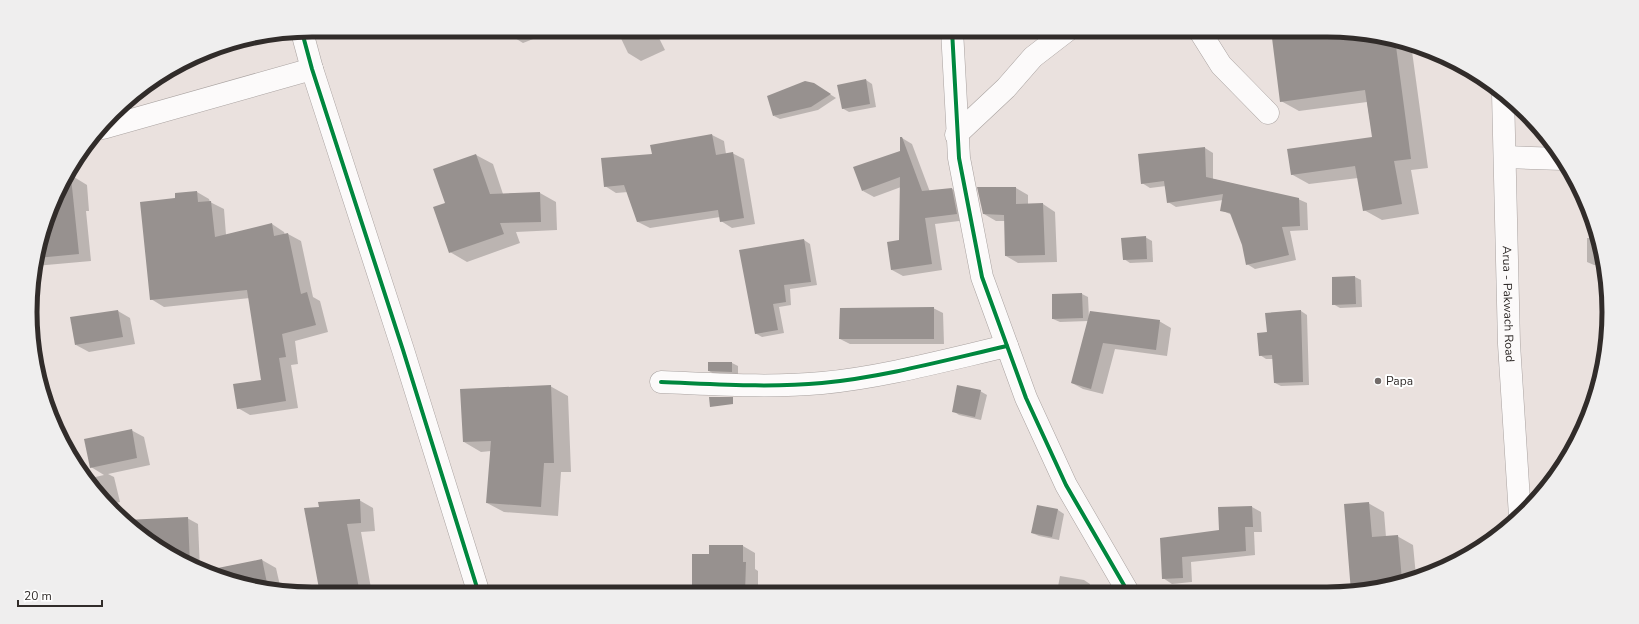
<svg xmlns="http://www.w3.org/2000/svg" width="1639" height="624" viewBox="0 0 1639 624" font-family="'Nunito Sans',sans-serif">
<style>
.shadow{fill:#0003}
.building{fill:#97918f}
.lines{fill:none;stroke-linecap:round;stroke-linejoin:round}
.street-casing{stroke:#a9a2a0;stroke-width:23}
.primary-casing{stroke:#a9a2a0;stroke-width:23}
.street{stroke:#fcfafa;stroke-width:22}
.primary{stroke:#fcfafa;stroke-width:22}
.cycleway-casing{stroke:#fff;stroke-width:6}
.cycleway{stroke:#00873e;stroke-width:4}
.poi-dot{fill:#726b69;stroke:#fff;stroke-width:1.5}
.labels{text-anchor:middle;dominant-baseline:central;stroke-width:4;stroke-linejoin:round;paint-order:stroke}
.street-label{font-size:12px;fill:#312c2a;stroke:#fff}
.poi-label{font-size:12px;fill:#312c2a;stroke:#fff;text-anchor:start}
.rim{fill:none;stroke:#312c2a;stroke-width:5}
</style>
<rect width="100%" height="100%" fill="#eae1de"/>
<g class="shadow">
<path d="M508,30h48l-33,13 -13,-8z"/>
<path d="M617,30h38l10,20 -24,11 -13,-8z"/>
<path d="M866,30h35l-31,2z"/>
<path d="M1333,31l67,9 11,4 17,124 -17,2 8,44 -37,6 -18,-10 -6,-32 -49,6 -18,-10 82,-36 -6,-36 -68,9 -18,-10z"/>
<path d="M866,80l6,4 4,23 -27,5 -7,-4z"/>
<path d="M820,88l16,10 -18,12 -38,9 -6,-3z"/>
<path d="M712,135l12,6 2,13 6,-1 12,6 11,65 -23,4 -11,-7 -1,-4 -70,11 -12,-6 -10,-30 -12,1 -11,-7 48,-31 -1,-9z"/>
<path d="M902,138l10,6 18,48 22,-3 11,6 4,25 -32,4 7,46 -39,6 -11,-6 8,-29 1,-54 -27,10 -11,-6 38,-40z"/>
<path d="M1205,148l8,5v26l85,20 9,4 1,27 -18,1 6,29 -41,9 -8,-5 -4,-19 -11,-30 -11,-5 2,-10 -47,7 -8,-5 -2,-16 -16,2 -8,-5z"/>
<path d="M476,155l17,9 10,30 37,-1 16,9 1,28 -41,2 4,11 -53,19 -17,-10 -3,-48z"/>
<path d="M74,177l13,8 2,26h-3l5,50 -56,5 10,-45 19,-43z"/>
<path d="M1016,188l12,7v10l15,-1 12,8 2,50 -39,1 -12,-7 -1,-35h-9l-12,-7z"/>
<path d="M197,192l12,7 1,3 14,7 2,26 46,-11 12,8 1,3 3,-1 13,7 12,56 7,4 8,31 -33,9 3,23 -7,1 7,43 -48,7 -12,-7 24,-27 -12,-83 -86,9 -13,-8 25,-100z"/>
<path d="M1145,237l7,4 1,21 -23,1 -6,-4z"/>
<path d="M1587,238h11l6,27h-10l-7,-3z"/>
<path d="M804,240l6,4 7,41 -27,4 1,16 -12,2 5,26 -22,4 -7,-4z"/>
<path d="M1355,277l6,3 1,27 -22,1 -7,-4z"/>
<path d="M1082,294l6,3 1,21 70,3 12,7 -4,28 -52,-7 -12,45 -20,-5 -11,-6 16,-62 -28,1 -7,-3z"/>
<path d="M933,308l10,5 1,31h-94l-10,-5z"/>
<path d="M118,311l12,7 5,26 -46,8 -13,-7z"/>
<path d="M1301,311l6,4 2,70 -28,1 -6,-3 -2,-24h-7l-6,-4 8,-22z"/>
<path d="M732,363l6,3v9h-22l-7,-4z"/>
<path d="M550,386l18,10 3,76h-10l-3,44 -54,-4 -17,-9 4,-52 -10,1 -17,-10z"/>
<path d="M980,391l7,4 -6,25 -22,-5 -6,-4z"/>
<path d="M131,430l13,7 6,28 -42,9 6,3 6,25 -9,2 -24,-25 17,-4 -13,-8z"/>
<path d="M359,500l14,8 2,23 -14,1 11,62h-51l-1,-86z"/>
<path d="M1368,503l16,9 2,25 11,-1 16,9 3,31 -52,16z"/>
<path d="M1038,506l20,4 6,4 -5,26 -20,-4 -7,-3z"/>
<path d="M1252,507l9,5 1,20h-8l1,23 -64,7 1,20 -20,2 -9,-6 -2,-39 59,-8z"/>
<path d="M187,518l11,6 2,46 -13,-5 -46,-29 -7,-7v-8z"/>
<path d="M743,546l12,7v16l3,2v22h-65v-38h17z"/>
<path d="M262,560l14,8 5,22 -42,-6 -17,-6 -2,-10z"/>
<path d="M1060,576l24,4 6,4 -1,8h-32z"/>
<path d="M1273,585h30l12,7h-42z"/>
</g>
<g class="building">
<path d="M1330,30l65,9 16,120 -17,2 8,43 -39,7 -8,-45 -64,9 -4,-26 85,-12 -7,-47 -85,12 -8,-64z"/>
<path d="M866,79l4,25 -28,5 -5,-24z"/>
<path d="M805,81l9,2 17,11 -20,13 -38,9 -6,-20z"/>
<path d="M712,134l4,21 17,-3 11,66 -24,4 -2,-12 -81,12 -13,-37 -20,2 -3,-29 51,-4 -2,-9z"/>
<path d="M900,137h2l20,54 30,-3 5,26 -32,4 7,46 -41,6 -4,-28 12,-2 1,-63 -38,14 -9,-24 47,-16z"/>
<path d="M1205,147l1,30 93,21 1,28 -18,1 7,28 -43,10 -4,-20 -12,-32 -10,-2 3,-17 -56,9 -3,-22 -23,3 -3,-30z"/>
<path d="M476,154l14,40 50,-2 1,30 -41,1 4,11 -55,19 -16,-46 12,-4 -12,-34z"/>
<path d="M70,168l9,86 -42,4 8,-37z"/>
<path d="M977,187h39v17l27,-1 2,52 -40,1 -1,-41 -21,-1z"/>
<path d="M197,191l1,11 13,-1 4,36 57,-14 2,13 14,-3 13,61 6,-2 9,33 -34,9 4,23 -7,1 7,43 -49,8 -4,-25 28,-4 -14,-90 -97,10 -10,-98 35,-4v-5z"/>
<path d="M1146,236l1,23 -24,1 -2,-22z"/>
<path d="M804,239l7,43 -27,3 2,17 -13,2 5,26 -23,4 -16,-84z"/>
<path d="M1355,276l1,28 -24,1v-28z"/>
<path d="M1082,293l1,25 -31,1v-25z"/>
<path d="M934,307v32h-95l1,-31z"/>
<path d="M118,310l5,27 -48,8 -5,-28z"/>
<path d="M1301,310l2,72 -29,1 -2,-28 -13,1 -2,-23 10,-1 -2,-19z"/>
<path d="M1090,311l70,9 -4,30 -53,-7 -12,46 -20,-6z"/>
<path d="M708,362h24v10l-24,-1z"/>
<path d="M551,385l3,78h-10l-3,44 -55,-4 5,-62 -28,1 -3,-53z"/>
<path d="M957,385l24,5 -6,27 -23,-5z"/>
<path d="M709,397h24v7l-23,3z"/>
<path d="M132,429l5,29 -47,10 -6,-29z"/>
<path d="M360,499l1,24 -14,1 13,70h-40l-16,-86 15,-1 -1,-5z"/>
<path d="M1369,502l3,35 26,-2 4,45 -38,12h-13l-7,-88z"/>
<path d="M1037,505l21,4 -6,28 -21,-4z"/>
<path d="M1252,506l1,21h-8l1,24 -64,6 1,21 -21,1 -2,-41 59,-8 -1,-23z"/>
<path d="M188,517l2,49 -49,-30 -15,-16z"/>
<path d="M709,545h34v17h3l-1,31h-53v-39h17z"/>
<path d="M262,559l6,29 -29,-4 -36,-13z"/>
</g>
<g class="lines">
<g class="street-casing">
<g id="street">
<path d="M952,30l7,128 23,119 44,121 40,87 62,107"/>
<path d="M1199,30l22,35 47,48"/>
<path d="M302,32l10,37 91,281 76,244"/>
<path d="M103,128l209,-59"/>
<path d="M956,135l50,-47 27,-31 35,-27"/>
<path d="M1505,157l57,2"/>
<path d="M661,382c53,2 107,6 161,1 62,-6 124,-23 185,-37"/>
</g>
</g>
<g class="primary-casing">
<g id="primary">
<path id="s1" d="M1503,93l6,251 11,172"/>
</g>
</g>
<use href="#street" class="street"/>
<use href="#primary" class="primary"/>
<g class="cycleway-casing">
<g id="cycleway">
<path d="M952,30l7,128 23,119 44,121 40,87 62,107"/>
<path d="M302,32l10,37 91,281 76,244"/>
<path d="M661,382c53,2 107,6 161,1 62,-6 124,-23 185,-37"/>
</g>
</g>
<use href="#cycleway" class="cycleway"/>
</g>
<circle class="poi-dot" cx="1378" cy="381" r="4"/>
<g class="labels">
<g class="street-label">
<text stroke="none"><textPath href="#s1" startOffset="211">Arua - Pakwach Road</textPath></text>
</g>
<g class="poi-label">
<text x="1386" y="381">Papa</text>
</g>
</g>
<path d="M0 0H1639V624H0ZM312 37H1327A275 275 0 0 1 1602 312V312A275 275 0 0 1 1327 587H312A275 275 0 0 1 37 312V312A275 275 0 0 1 312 37Z" fill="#efeeee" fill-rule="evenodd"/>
<path class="rim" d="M312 37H1327A275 275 0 0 1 1602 312V312A275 275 0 0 1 1327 587H312A275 275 0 0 1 37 312V312A275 275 0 0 1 312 37Z"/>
<path d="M18 600v6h84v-6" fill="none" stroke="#312c2a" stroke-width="2"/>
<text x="24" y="600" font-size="12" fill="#312c2a" stroke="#ffffff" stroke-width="3" paint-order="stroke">20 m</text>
</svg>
